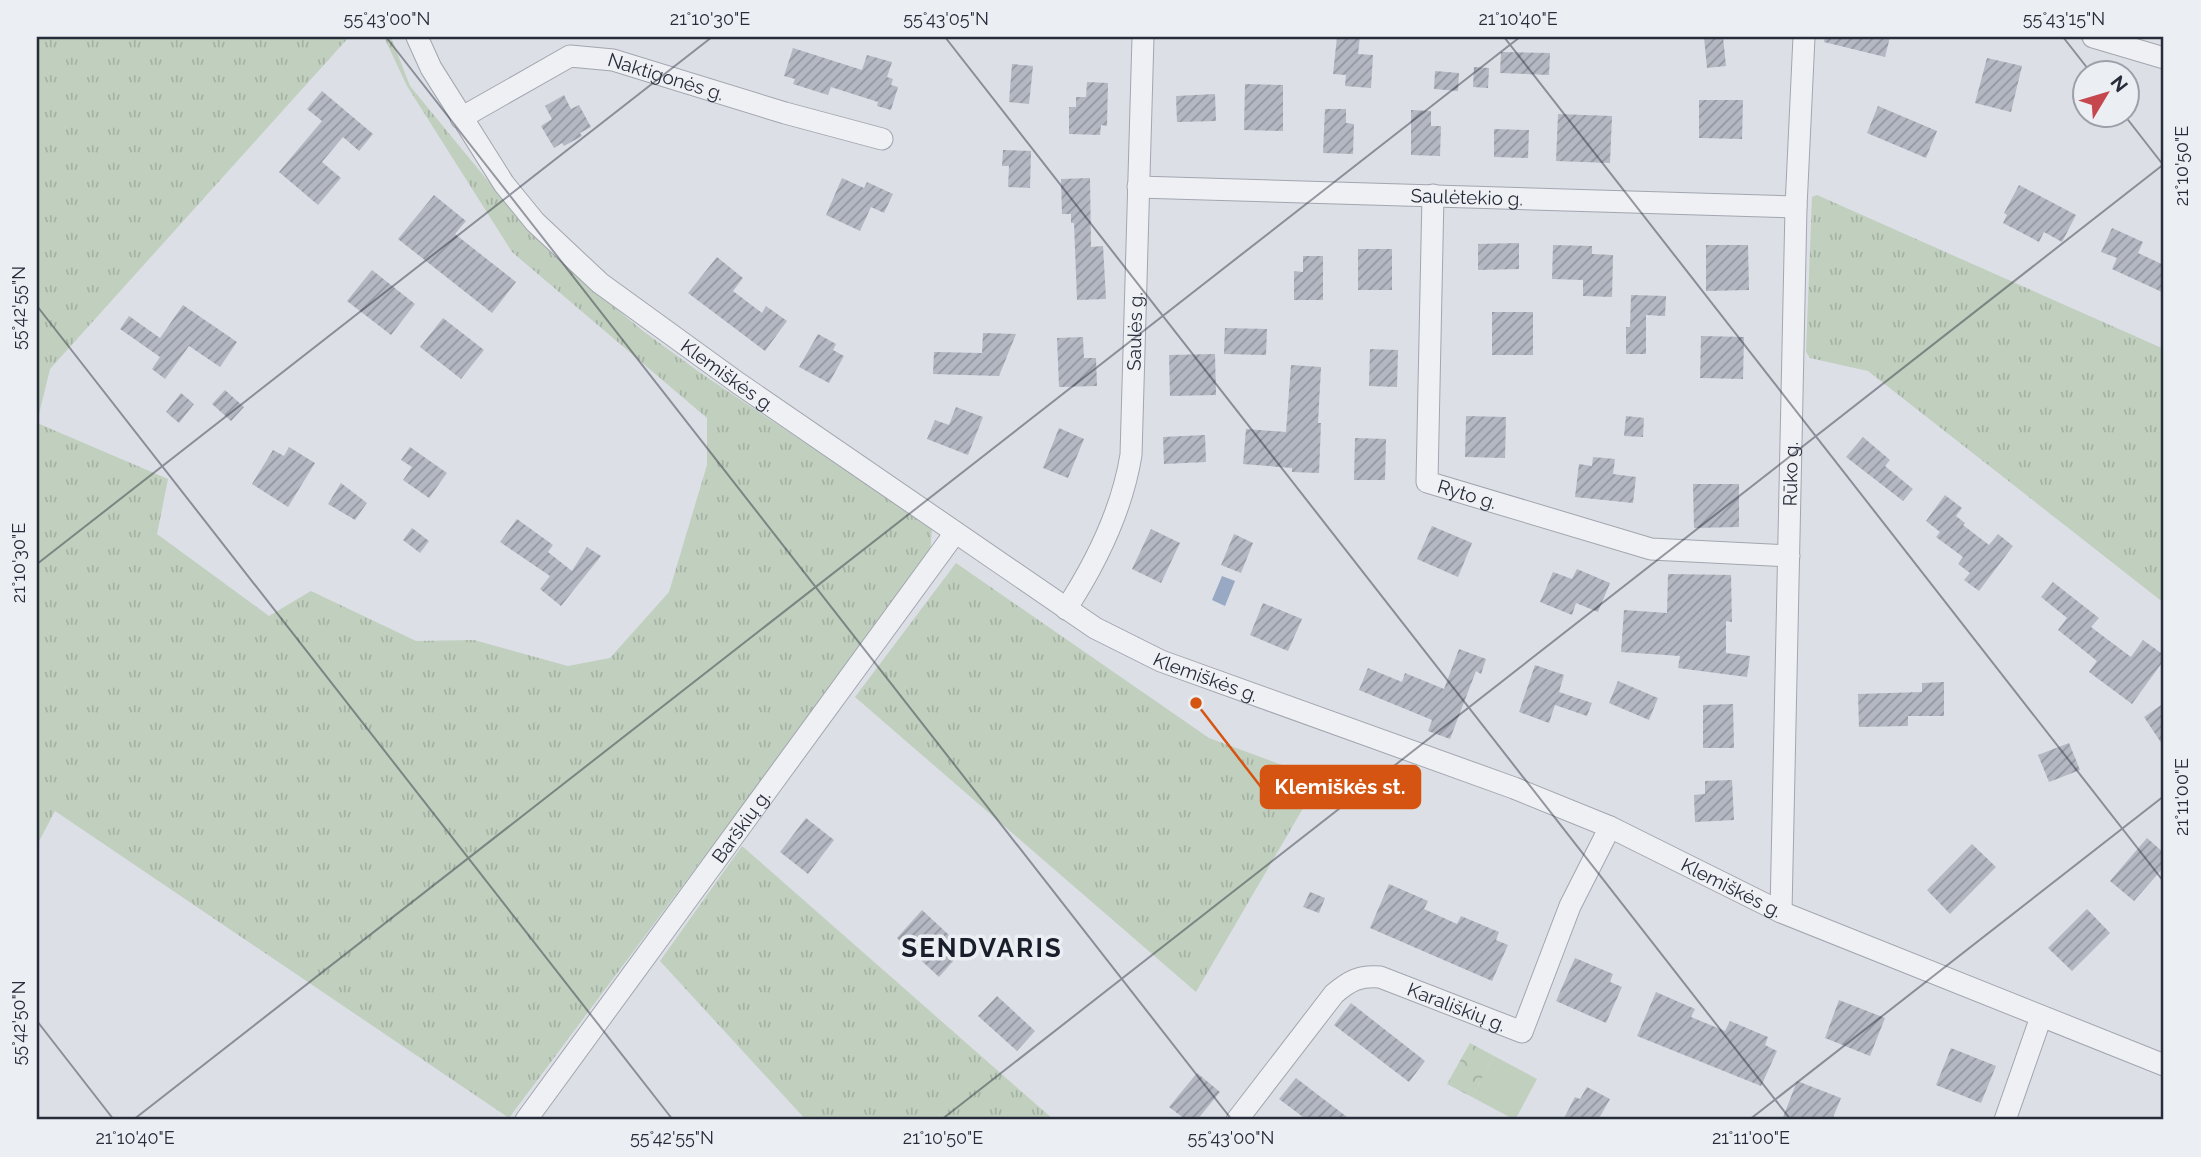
<svg xmlns="http://www.w3.org/2000/svg" width="2201" height="1157" viewBox="0 0 2201 1157" font-family="Raleway,sans-serif">
<style>
.grass{fill:url(#grass-tufts)}
.park{fill:url(#park-crowns)}
.pitch{fill:#c0cfbe}
.water{fill:#99a9c4}
.building{fill:url(#building-hatch)}
.lines{fill:none;stroke-linecap:round;stroke-linejoin:round}
.minor-casing{stroke:#a2a6af;stroke-width:23}
.minor{stroke:#eff0f4;stroke-width:21}
.ticks{fill:none;stroke:#272c3b;stroke-width:2;stroke-opacity:0.45}
.labels{text-anchor:middle;dominant-baseline:central;stroke-width:7;stroke-linejoin:round;paint-order:stroke}
.street-label{font-size:19px;fill:#272c3b;stroke:#ebeef3}
.district-label{font-size:26px;font-weight:bold;letter-spacing:2px;fill:#191e2b;stroke:#ebeef3}
.leader{fill:none;stroke:#d55411;stroke-width:2.5}
.callout-dot{fill:#d55411;stroke:#ebeef3;stroke-width:2.5}
.callout{fill:#d55411;stroke:#d55411;stroke-width:2.5}
.callout-label{font-size:21px;text-anchor:middle;font-weight:bold;fill:#fff}
.neatline{fill:none;stroke:#272c3b;stroke-width:2.5}
.ticks-label{font-size:18px;text-anchor:middle;fill:#272c3b}
</style>
<defs>
<pattern id="grass-tufts" width="24" height="20" patternUnits="userSpaceOnUse" patternTransform="scale(1.75)"><rect width="24" height="20" fill="#c0cfbe"/><path d="M3 7l-1-3M5 7V3M7 7l1-3M15 17l-1-3M17 17v-4M19 17l1-3" fill="none" stroke="#a5b2a4"/></pattern>
<pattern id="park-crowns" width="20" height="18" patternUnits="userSpaceOnUse" patternTransform="scale(1.75)"><rect width="20" height="18" fill="#c0cfbe"/><path d="M2 6a3 3 0 1 1 6 0M12 15a3 3 0 1 1 6 0" fill="none" stroke="#a5b2a4"/></pattern>
<pattern id="building-hatch" width="6" height="6" patternUnits="userSpaceOnUse" patternTransform="scale(1.75)"><rect width="6" height="6" fill="#b4b8c2"/><path d="M-1 1l2-2M0 6l6-6M5 7l2-2" fill="none" stroke="#92969f"/></pattern>
</defs>
<rect width="100%" height="100%" fill="#dcdfe5"/>
<g class="grass">
<path d="M37,37h312l-299,332 -13,53z"/>
<path d="M384,37h7l19,49 110,134 57,56 66,55 59,43 230,154 -2,26 -421,564 -454,-307 -18,34v-422l131,56 -11,55 112,82 42,-25 105,50 58,-1 94,26 42,-8 59,-66 38,-127v-47l-195,-166 -105,-166z"/>
<path d="M1817,195l347,154v254l-296,-232 -58,-13 -4,-6 6,-155z"/>
<path d="M956,563l253,175 111,41 -124,213 -341,-295z"/>
<path d="M742,846l312,274h-248l-146,-159z"/>
</g>
<path class="park" d="M1470,1043l24,13 -22,41 -25,-13z"/>
<path class="pitch" d="M1494,1056l43,23 -22,41 -43,-23z"/>
<path class="water" d="M1222,576l13,5 -10,25 -13,-6z"/>
<g class="building">
<path d="M1337,37h23l-2,17 15,1 -2,33 -26,-2 1,-11 -13,-1z"/>
<path d="M1704,37h19l3,29 -19,2z"/>
<path d="M1825,37h65l-5,20 -61,-15z"/>
<path d="M793,48l69,22 5,-15 25,7 -5,15 6,2 -2,6 7,2 -7,23 -14,-4 1,-4 -47,-15 -3,8 -35,-11 2,-5 -11,-3z"/>
<path d="M1501,52l49,1 -1,22 -49,-2z"/>
<path d="M1987,58l35,8 -11,46 -36,-9z"/>
<path d="M1012,64l21,2 -4,38 -20,-2z"/>
<path d="M1474,67l15,1 -1,20 -15,-1z"/>
<path d="M1435,71l24,2 -1,18 -24,-2z"/>
<path d="M1087,82l21,1 -1,43 -6,-1 -1,10 -31,-1v-27h7v-10h10z"/>
<path d="M1245,84l38,1v46l-39,-1z"/>
<path d="M322,91l51,43 -14,17 -16,-14 -21,25 19,16 -23,27 -39,-33 43,-51 -15,-12z"/>
<path d="M1215,94l1,27 -39,1 -1,-26z"/>
<path d="M564,95l7,14 8,-4 12,22 -11,6 2,3 -18,10 -2,-3 -8,5 -13,-22 11,-7 -7,-13z"/>
<path d="M1699,100h44l-1,39 -43,-1z"/>
<path d="M1878,106l59,25 -11,27 -59,-25z"/>
<path d="M1325,109h21v14l8,1 -1,30 -30,-1z"/>
<path d="M1411,110l20,1v15h10l-1,30 -29,-1z"/>
<path d="M1558,114l54,2 -2,47 -54,-2z"/>
<path d="M1494,129l35,1 -1,28 -34,-1z"/>
<path d="M1003,150l28,1 -1,37 -22,-1 1,-21h-7z"/>
<path d="M842,178l22,10 3,-6 26,12 -9,19 -13,-6 -11,24 -34,-16z"/>
<path d="M1090,178l1,69 12,-1 3,53 -29,1 -3,-77h-3v-9h-9l-1,-35z"/>
<path d="M2019,185l57,30 -14,27 -18,-10 -5,10 -36,-19 4,-8 -3,-2z"/>
<path d="M434,195l32,26 -11,13 61,48 -24,31 -94,-74z"/>
<path d="M2112,228l31,14 -5,11 26,12v28l-52,-24 5,-11 -16,-6z"/>
<path d="M1519,243v26l-41,1v-26z"/>
<path d="M1553,245l39,1v8l21,1 -1,42 -29,-1v-16l-31,-1z"/>
<path d="M1706,245h42l1,45 -43,1z"/>
<rect x="1358" y="249" width="34" height="41"/>
<path d="M1303,256h20v44h-29v-29l9,1z"/>
<path d="M717,257l26,21 -10,13 29,22 4,-7 21,15 -22,30 -77,-58z"/>
<path d="M372,270l43,34 -24,31 -44,-34z"/>
<path d="M1631,295l35,1 -1,20 -19,-1v39h-20v-27h4z"/>
<path d="M183,305l54,37 -17,25 -31,-21 -24,33 -13,-10 8,-12 -40,-28 9,-13 31,22z"/>
<rect x="1492" y="312" width="41" height="43"/>
<path d="M443,318l41,32 -23,29 -41,-32z"/>
<path d="M1225,328l42,1 -1,26 -42,-1z"/>
<path d="M983,333l33,1 -17,42 -66,-2 1,-22 48,1z"/>
<path d="M818,334l18,10 -3,6 11,6 -15,27 -30,-16z"/>
<path d="M1701,336l43,1 -1,42 -43,-1z"/>
<path d="M1083,337l1,21h12l1,28 -38,1 -2,-49z"/>
<path d="M1370,349l28,1 -1,37 -28,-1z"/>
<path d="M1215,354l1,41 -46,1 -1,-41z"/>
<path d="M1291,365l30,2 -3,56h3l-2,50 -27,-1v-4l-49,-4 3,-35 40,3z"/>
<path d="M225,390l19,17 -13,14 -19,-17z"/>
<path d="M181,393l13,11 -15,19 -13,-11z"/>
<path d="M956,407l27,10 -15,38 -41,-16 8,-19 14,5z"/>
<path d="M1466,416l40,1 -1,41 -40,-1z"/>
<path d="M1626,416l18,2 -1,19 -19,-1z"/>
<path d="M1059,428l25,11 -16,39 -25,-10z"/>
<path d="M1205,435l1,27 -42,2 -1,-27z"/>
<path d="M1863,437l27,23 -5,6 28,23 -10,12 -57,-44z"/>
<path d="M1355,438l31,1 -1,41h-31z"/>
<path d="M289,447l26,16 -27,44 -36,-23 21,-34 11,6z"/>
<path d="M410,447l37,26 -18,25 -26,-18 9,-13 -11,-7z"/>
<path d="M1593,457l22,2 -2,15 23,3 -3,26 -58,-6 4,-33 13,2z"/>
<path d="M341,483l26,20 -12,17 -27,-16z"/>
<path d="M1693,484h46v43l-45,1z"/>
<path d="M1945,495l17,13 -6,8 9,7 -2,2 26,20 9,-11 15,12 -34,45 -15,-11 6,-7 -12,-9 5,-7 -27,-20 4,-5 -14,-11z"/>
<path d="M517,519l36,26 -5,7 24,19 15,-24 14,9 -40,50 -21,-17 10,-13 -50,-34z"/>
<path d="M1432,526l40,17 -14,34 -41,-18z"/>
<path d="M412,528l17,13 -9,12 -17,-13z"/>
<path d="M1151,529l29,14 -19,40 -29,-14z"/>
<path d="M1234,534l19,9 -12,30 -20,-8z"/>
<path d="M1577,569l33,14 -12,29 -22,-9 -4,12 -32,-13 13,-30 19,7z"/>
<path d="M1668,574l63,1 1,47 -6,-1v32l24,3 -3,21 -69,-9 2,-12 -59,-4 3,-42 43,3z"/>
<path d="M2053,582l46,36 -8,9 40,30 12,-17 21,15v5l-32,44 -43,-32 8,-11 -39,-31 9,-12 -26,-21z"/>
<path d="M1263,603l39,16 -14,32 -38,-16z"/>
<path d="M1459,649l27,10 -5,15 -5,-3 -26,68 -22,-8 4,-11 -73,-30 9,-22 34,14 3,-9 39,16z"/>
<path d="M1535,665l29,10 -5,17 33,11 -5,13 -32,-11 -6,18 -30,-11z"/>
<path d="M1618,681l40,17 -9,22 -40,-17z"/>
<path d="M1944,682v34h-36v10l-49,1 -1,-33 64,-2v-9z"/>
<path d="M2164,703v44l-20,-30z"/>
<path d="M1733,704l1,44h-31v-43z"/>
<path d="M2069,743l11,27 -31,12 -11,-27z"/>
<path d="M1732,780l2,40 -39,2 -1,-27 11,-1v-13z"/>
<path d="M806,818l28,22 -26,34 -28,-22z"/>
<path d="M2147,838l17,15v14l-30,34 -24,-20z"/>
<path d="M1972,844l24,23 -46,47 -23,-24z"/>
<path d="M1389,884l39,17 -4,8 33,15 4,-8 38,16 -3,8 12,5 -16,36 -122,-53z"/>
<path d="M1310,892l15,6 -6,15 -16,-6z"/>
<path d="M2087,909l23,24 -38,38 -24,-23z"/>
<path d="M922,910l42,39 -25,28 -42,-39z"/>
<path d="M1575,958l38,16 -3,8 12,5 -16,36 -50,-22z"/>
<path d="M1656,992l39,17 -4,8 34,14 5,-10 38,16 -3,8 12,6 -16,35 -124,-50z"/>
<path d="M997,996l38,35 -18,20 -39,-35z"/>
<path d="M1839,1000l46,18 -15,38 -45,-18z"/>
<path d="M1351,1003l74,58 -16,21 -75,-57z"/>
<path d="M1951,1048l45,18 -15,37 -45,-18z"/>
<path d="M1197,1073l23,19 -23,28h-11l-17,-13z"/>
<path d="M1296,1078l55,42h-44l-28,-21z"/>
<path d="M1797,1081l44,17 -9,22h-50z"/>
<path d="M1587,1087l23,12 -12,21h-35l12,-23 5,2z"/>
</g>
<g class="lines">
<g class="minor-casing">
<g id="minor">
<path id="s1" d="M417,37l14,31 73,116 31,38 65,61 138,100 357,245 66,33 353,127 96,39 171,85 383,153"/>
<path d="M2093,37l71,21"/>
<path id="s2" d="M461,118l109,-62 43,4 172,53 97,26"/>
<path id="s3" d="M1138,187l658,20"/>
<path id="s4" d="M1433,195l-6,287 224,67 138,7"/>
<path id="s5" d="M1066,609c30,-46 56,-99 65,-154l12,-418"/>
<path id="s6" d="M1781,912l15,-705 8,-170"/>
<path id="s7" d="M526,1120l429,-587"/>
<path id="s8" d="M1237,1120l97,-126c15,-13 26,-19 46,-17l142,55 48,-126 40,-79"/>
<path d="M2005,1120l36,-103"/>
</g>
</g>
<use href="#minor" class="minor"/>
</g>
<path class="ticks" d="M386,37l846,1083M945,37l846,1083M1504,37l660,845M2063,37l29,37M2125,116l39,50M37,306l636,814M37,564l675,-527M37,1021l77,99M133,1120l1387,-1083M941,1120l1223,-956M1749,1120l415,-324"/>
<g class="labels">
<g class="street-label">
<text stroke="none"><textPath href="#s2" startOffset="224">Naktigonės g.</textPath></text>
<text stroke="none"><textPath href="#s3" startOffset="329">Saulėtekio g.</textPath></text>
<text stroke="none"><textPath href="#s5" startOffset="292">Saulės g.</textPath></text>
<text stroke="none"><textPath href="#s1" startOffset="467">Klemiškės g.</textPath></text>
<text stroke="none"><textPath href="#s6" startOffset="438">Rūko g.</textPath></text>
<text stroke="none"><textPath href="#s4" startOffset="329">Ryto g.</textPath></text>
<text stroke="none"><textPath href="#s1" startOffset="1034">Klemiškės g.</textPath></text>
<text stroke="none"><textPath href="#s7" startOffset="364">Barškių g.</textPath></text>
<text stroke="none"><textPath href="#s1" startOffset="1601">Klemiškės g.</textPath></text>
<text stroke="none"><textPath href="#s8" startOffset="292">Karališkių g.</textPath></text>
</g>
<g class="district-label">
<text x="982" y="948">SENDVARIS</text>
</g>
</g>
<path class="leader" d="M1196 703L1261 787"/>
<circle class="callout-dot" cx="1196" cy="703" r="7"/>
<rect class="callout" x="1261" y="766" width="159" height="42" rx="7"/>
<g class="callout-label">
<text x="1340" y="794">Klemiškės st.</text>
</g>
<rect width="2201" height="1157" fill="none" stroke="#ebeef3" stroke-width="77"/>
<g transform="translate(2106 94) rotate(52)"><circle r="33" fill="#ebeef3" stroke="#9da0a9" stroke-width="2"/>
<path d="M0-5L12 26L0 18L-12 26Z" fill="#c5474d"/>
<text y="-10" font-size="19" font-weight="bold" text-anchor="middle" fill="#272c3b">N</text>
</g>
<rect x="38" y="38" width="2124" height="1080" class="neatline"/>
<g class="ticks-label">
<text x="387" y="25">55°43'00"N</text>
<text x="710" y="25">21°10'30"E</text>
<text x="946" y="25">55°43'05"N</text>
<text x="1518" y="25">21°10'40"E</text>
<text x="2064" y="25">55°43'15"N</text>
<text transform="translate(2182 166) rotate(-90)" y="6">21°10'50"E</text>
<text transform="translate(19 308) rotate(-90)" y="6">55°42'55"N</text>
<text transform="translate(19 563) rotate(-90)" y="6">21°10'30"E</text>
<text transform="translate(2182 797) rotate(-90)" y="6">21°11'00"E</text>
<text transform="translate(19 1023) rotate(-90)" y="6">55°42'50"N</text>
<text x="135" y="1144">21°10'40"E</text>
<text x="672" y="1144">55°42'55"N</text>
<text x="943" y="1144">21°10'50"E</text>
<text x="1231" y="1144">55°43'00"N</text>
<text x="1751" y="1144">21°11'00"E</text>
</g>
</svg>
